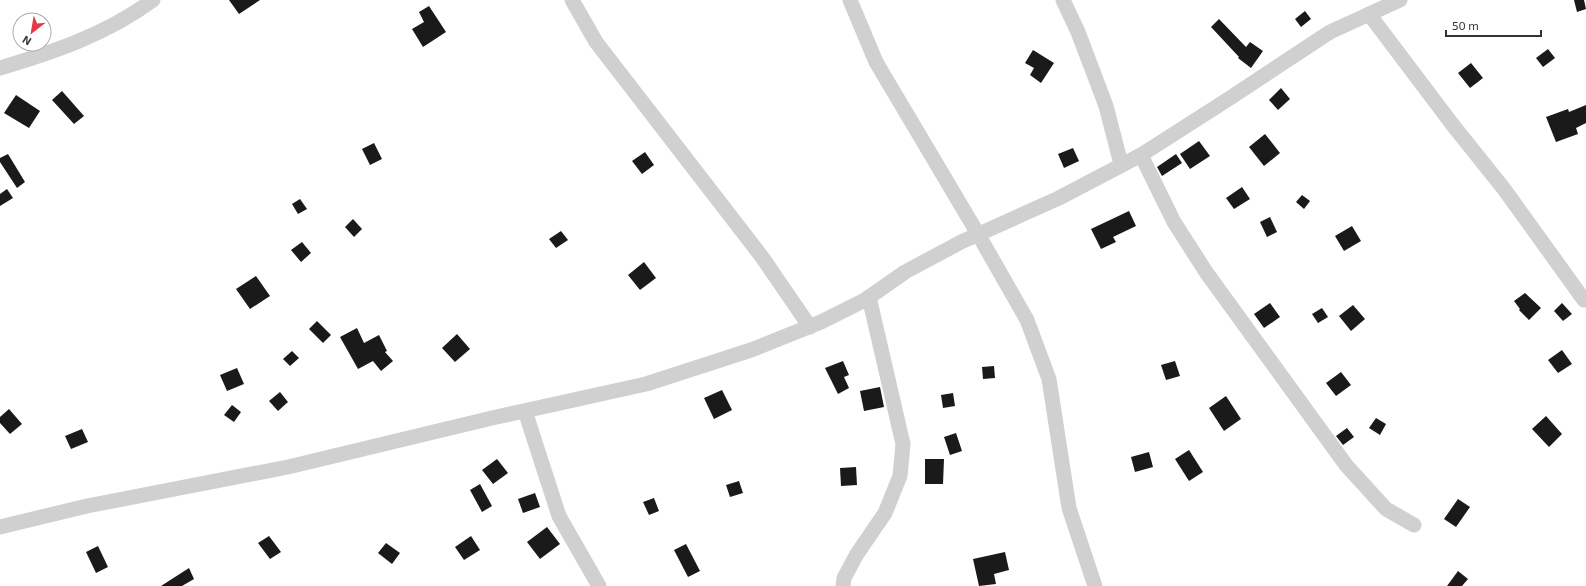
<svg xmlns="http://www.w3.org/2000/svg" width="1586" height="586" viewBox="0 0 1586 586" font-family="'Exo 2',sans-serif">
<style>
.building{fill:#1a1a1a}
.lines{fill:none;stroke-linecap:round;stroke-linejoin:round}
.street{stroke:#d0d0d0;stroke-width:15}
</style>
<rect width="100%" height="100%" fill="#fff"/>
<g class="building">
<path d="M229,0h31l-21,14z"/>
<path d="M1574,0h10l2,9 -9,3z"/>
<path d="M429,6l17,26 -23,15 -11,-18 12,-7 -5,-10z"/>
<path d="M1305,11l6,8 -10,8 -6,-8z"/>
<path d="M1219,19l27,28 4,-5 13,9 -12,17 -13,-10 1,-1 -28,-30z"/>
<path d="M1548,49l7,9 -12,9 -7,-9z"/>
<path d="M1033,50l21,13 -13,20 -11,-8 4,-7 -9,-5z"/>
<path d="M1471,63l12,15 -13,10 -12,-15z"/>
<path d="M1281,88l9,11 -12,11 -9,-10z"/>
<path d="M62,91l22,25 -10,8 -22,-24z"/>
<path d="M16,95l24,16 -11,17 -25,-15z"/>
<path d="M1586,105v18l-10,5 2,6 -22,8 -10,-25 22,-8 1,3z"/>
<path d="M1265,134l15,19 -16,13 -15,-19z"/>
<path d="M1199,141l11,15 -20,13 -10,-15z"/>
<path d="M374,143l8,16 -12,6 -8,-16z"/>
<path d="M1073,148l6,13 -15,7 -6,-14z"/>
<path d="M645,152l9,13 -12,9 -10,-13z"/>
<path d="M8,154l17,28 -8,6 -17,-26v-4z"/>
<path d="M1176,154l6,9 -20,13 -5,-9z"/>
<path d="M1242,187l8,12 -16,10 -8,-11z"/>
<path d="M7,189l6,9 -13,8v-12z"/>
<path d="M1302,195l8,6 -6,8 -8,-7z"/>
<path d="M300,199l7,10 -9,5 -6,-10z"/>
<path d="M1129,211l7,15 -23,11 3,5 -15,7 -10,-20z"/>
<path d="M1270,217l7,15 -10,5 -7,-15z"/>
<path d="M353,219l9,10 -8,8 -9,-10z"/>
<path d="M1352,226l9,15 -17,10 -9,-15z"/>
<path d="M561,231l7,9 -12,8 -7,-9z"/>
<path d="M302,242l9,11 -10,9 -10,-12z"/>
<path d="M644,262l12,16 -16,12 -12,-15z"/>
<path d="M256,276l14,20 -20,13 -14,-20z"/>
<path d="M1525,293l16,15 -12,12 -10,-10 1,-1 -6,-8z"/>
<path d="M1270,303l10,14 -16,11 -10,-14z"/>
<path d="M1562,303l10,11 -9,7 -9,-10z"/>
<path d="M1353,305l12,14 -14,12 -12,-15z"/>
<path d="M1322,308l6,9 -10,6 -6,-9z"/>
<path d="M317,321l14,14 -8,8 -14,-14z"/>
<path d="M357,328l7,15 15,-8 8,16 -2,1 8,9 -12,10 -8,-10 -15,8 -18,-32z"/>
<path d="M457,334l13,15 -15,13 -13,-14z"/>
<path d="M1562,350l10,14 -14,9 -10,-13z"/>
<path d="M292,351l7,7 -9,8 -7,-7z"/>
<path d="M843,361l6,14 -5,2 5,11 -11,6 -13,-26z"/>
<path d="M1175,361l5,15 -14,4 -5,-15z"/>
<path d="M994,366l1,12 -12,1 -1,-12z"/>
<path d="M237,368l7,16 -17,7 -7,-16z"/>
<path d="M1341,372l10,13 -15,11 -10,-13z"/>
<path d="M880,387l4,20 -20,4 -4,-20z"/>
<path d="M722,390l10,20 -18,9 -10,-21z"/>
<path d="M280,392l8,10 -10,9 -9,-10z"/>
<path d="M953,393l2,13 -12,2 -2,-13z"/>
<path d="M1226,396l15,23 -17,12 -15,-23z"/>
<path d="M232,405l9,7 -7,10 -10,-7z"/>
<path d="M9,409l13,15 -12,10 -10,-11v-6z"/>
<path d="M1546,416l16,18 -13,13 -17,-18z"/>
<path d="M1376,418l10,6 -6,11 -11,-7z"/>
<path d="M1347,428l7,9 -11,8 -7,-9z"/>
<path d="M82,429l6,13 -17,7 -6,-13z"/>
<path d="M956,433l6,18 -12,4 -6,-18z"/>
<path d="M1189,450l14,22 -14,9 -14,-22z"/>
<path d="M1149,452l4,15 -18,5 -4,-15z"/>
<path d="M497,459l11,14 -15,11 -11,-14z"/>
<path d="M925,459h19l-1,25h-18z"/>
<path d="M856,467l1,18 -16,1 -1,-18z"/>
<path d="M739,481l4,12 -13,4 -4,-12z"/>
<path d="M480,484l12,22 -10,6 -12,-22z"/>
<path d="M535,493l5,14 -17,6 -5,-14z"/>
<path d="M654,498l5,13 -10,4 -6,-13z"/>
<path d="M1458,499l12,8 -14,20 -12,-8z"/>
<path d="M547,527l13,17 -20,15 -13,-17z"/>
<path d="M269,536l12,16 -11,7 -12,-16z"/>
<path d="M471,536l9,14 -16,10 -9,-13z"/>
<path d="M386,543l14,10 -8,11 -14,-11z"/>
<path d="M686,544l14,27 -12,6 -14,-27z"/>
<path d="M98,546l10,21 -12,6 -10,-21z"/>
<path d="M1005,552l4,18 -15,4 2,10 -17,2 -6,-27z"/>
<path d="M189,568l5,11 -12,7h-21z"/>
<path d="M1458,571l10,8 -6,7h-15z"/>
</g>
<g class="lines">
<g class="street">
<path d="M572,0l24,42 166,215 48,70"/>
<path d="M850,0l26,62 102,172 49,86 22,59 20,129 26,78"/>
<path d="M1063,0l15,32 28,74 15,58"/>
<path d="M1369,14l83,110 52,65 80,111"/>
<path d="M0,68c54,-16 107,-34 153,-68"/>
<path d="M1141,155l33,67 32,50 140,193 40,44 28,16"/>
<path d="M525,411l34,105 40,70"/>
<path d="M0,527l87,-21 201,-39 204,-49 154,-34 105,-34 70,-28 44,-22 40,-28 56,-30 98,-44 82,-43 89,-57 100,-66 70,-32"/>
<path d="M843,586l1,-8 13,-24 28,-41 15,-37 3,-32 -34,-147"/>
</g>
</g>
<g transform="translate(32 32) rotate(211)"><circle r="19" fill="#ffffff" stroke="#adadad"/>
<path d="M0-3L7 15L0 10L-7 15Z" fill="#e63946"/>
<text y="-6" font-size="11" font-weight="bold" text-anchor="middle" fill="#333333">N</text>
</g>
<path d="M1446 30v6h95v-6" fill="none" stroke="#333333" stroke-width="2"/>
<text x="1452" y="30" font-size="12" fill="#333333" stroke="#ffffff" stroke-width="3" paint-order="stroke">50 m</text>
</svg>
